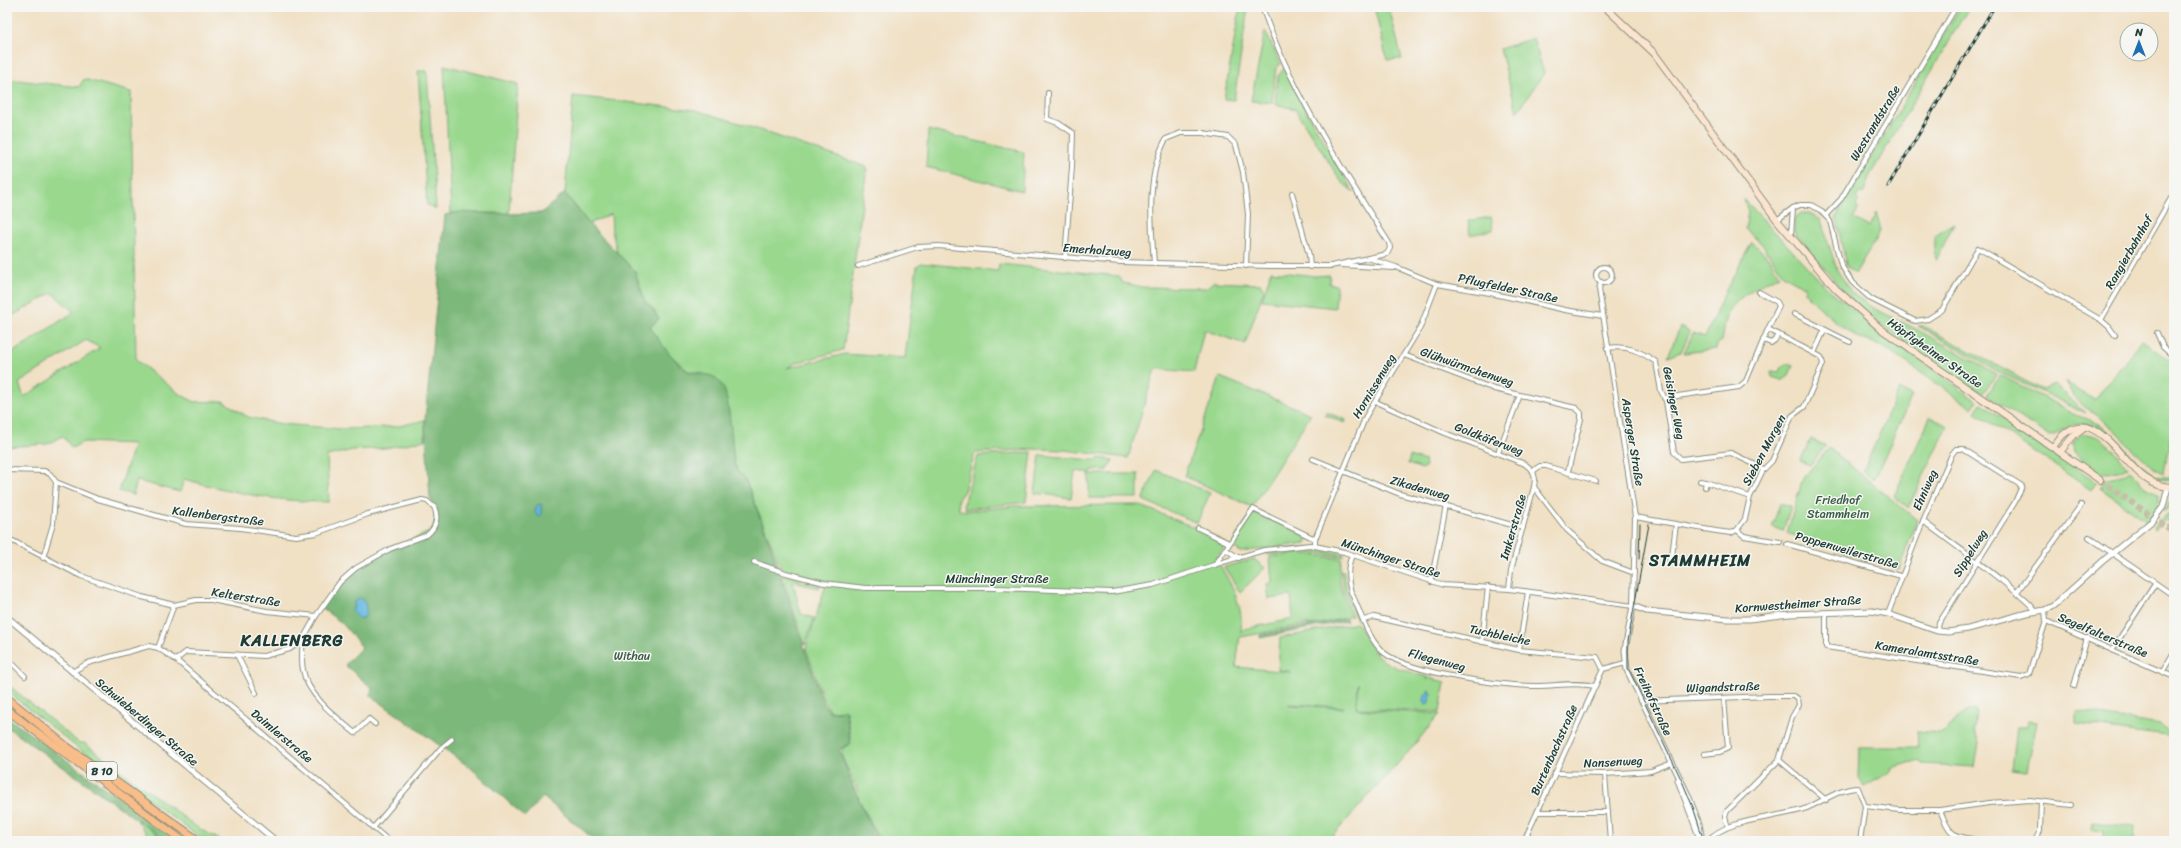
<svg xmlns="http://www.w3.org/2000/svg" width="2181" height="848" viewBox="0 0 2181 848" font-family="Sriracha,sans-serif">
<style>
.green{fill:#9ad88e;stroke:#5c8a61;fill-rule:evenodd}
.forest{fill:#7bb879;stroke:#4d7a56}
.water{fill:#64b7e0;stroke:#427a8a}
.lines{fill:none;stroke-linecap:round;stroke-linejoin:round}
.secondary-tunnel{stroke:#c6bfa7;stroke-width:6;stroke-dasharray:6 3;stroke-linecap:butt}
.minor-casing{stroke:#888e7c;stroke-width:6}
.tertiary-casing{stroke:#888e7c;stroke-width:7}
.secondary-casing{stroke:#888e7c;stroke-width:8}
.trunk-casing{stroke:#888e7c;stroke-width:9}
.minor{stroke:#fff;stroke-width:4}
.tertiary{stroke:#fff;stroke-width:5}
.secondary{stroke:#fce5d0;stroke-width:6}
.trunk{stroke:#f8bd89;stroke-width:7}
.tram{stroke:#1f3d34;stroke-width:1}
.rail-casing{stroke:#1f3d34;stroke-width:3}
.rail{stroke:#f6f6f2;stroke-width:1.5;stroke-dasharray:4.5;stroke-linecap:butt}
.labels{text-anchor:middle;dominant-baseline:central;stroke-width:3;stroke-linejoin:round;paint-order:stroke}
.shield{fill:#f6f6f2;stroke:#60746d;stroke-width:1}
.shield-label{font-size:11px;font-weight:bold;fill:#1f3d34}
.street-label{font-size:12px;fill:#1f3d34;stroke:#f6f6f2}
.park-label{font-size:12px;fill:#385c46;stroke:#f6f6f2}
.district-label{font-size:16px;font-weight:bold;letter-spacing:1px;fill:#1f3d34;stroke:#f6f6f2}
</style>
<rect width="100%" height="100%" fill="#f6f6f2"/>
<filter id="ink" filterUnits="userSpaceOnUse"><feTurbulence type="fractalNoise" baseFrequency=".025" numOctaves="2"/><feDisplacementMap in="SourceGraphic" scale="8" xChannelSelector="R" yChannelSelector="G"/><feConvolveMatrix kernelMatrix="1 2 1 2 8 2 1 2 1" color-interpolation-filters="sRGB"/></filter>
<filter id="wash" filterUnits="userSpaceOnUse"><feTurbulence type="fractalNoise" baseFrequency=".012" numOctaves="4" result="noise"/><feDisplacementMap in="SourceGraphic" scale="16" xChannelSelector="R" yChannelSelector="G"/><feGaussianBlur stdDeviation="0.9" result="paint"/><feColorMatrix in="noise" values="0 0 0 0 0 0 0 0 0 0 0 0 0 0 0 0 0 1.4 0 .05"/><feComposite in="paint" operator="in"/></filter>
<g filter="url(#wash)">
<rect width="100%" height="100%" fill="#f0e0c4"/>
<g class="green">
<path d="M1240,7h8l-14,93 -10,-1z"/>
<path d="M1374,7h15l13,52 -15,1z"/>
<path d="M1960,7h9l-100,170 -6,17 -3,-2 -3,6 2,2 -3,5 2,5 -4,8 15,9 7,-14 5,17 -26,44 -9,-9 -10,-48z"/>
<path d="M1265,31l16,33 -5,4 -4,35 -21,-2z"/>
<path d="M1533,38l11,35 -27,39 -17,-63z"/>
<path d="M444,65l74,19 -9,129h-58z"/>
<path d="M1285,67l20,42 49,84 -14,-13 -45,-71 -20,-5 3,-28z"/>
<path d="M418,71h9l9,138 -9,-4z"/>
<path d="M7,79l72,8 5,-8 47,13 5,268 45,35 14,7 28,-1 25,16 34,7 60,5 31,-1 26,-2 26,-6v20l-39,8 -33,2 -26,6 2,46c-51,0 -95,-9 -145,-23l-4,13 -43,-11 -4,14 -14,-4 15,-47 -51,-2 -11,6 -9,-12 -16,8 -40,3v-91l67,-44 -22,-19 -45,26zM86,340l14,8 -76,49 -5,-14z"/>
<path d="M573,96l123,14 40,12 131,45 -24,183 -48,13 -8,5 58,-14 60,4 12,-92 4,-3 77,8 1,-7 120,12 4,7 19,4 64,1 7,-6 48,2 3,6 -19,54 -41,-14 -10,42 -39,-3 -27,89 -64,-8 -29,-1 -60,4 -11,38 -6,8 1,11 7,1 49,-5 124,-1 64,26 21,11v6l-11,15 7,2c12,21 24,42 21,67l3,-3 49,-10 -2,-23 -22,3 -2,-15 5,-1 -2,-26 30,-4 42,6c-6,23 0,35 10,57l-44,11v-3l-67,13 -1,-2 -4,32 54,5v2v-3l-12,-1 2,-32 77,-15c23,42 25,41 71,54l-1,3 2,-2 16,4 -5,30 -83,-4 1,-25 -2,26 84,5 -30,36 -82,91h-447l-22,-41 -2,-11 -15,-32v-8l9,-6 -5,-33 -16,1 -6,-9 -18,-54 21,-67 -45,-10 -37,-93 -7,-5 -4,-10 -9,-71 -23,-19 -14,-2 -25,-23 -13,-21 9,-8 -7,-11 -7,-6 -10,-31 -17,-15 -6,-25 -1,-17 -22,10 -24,-31zM1289,704l54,3 1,1 -55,-3z"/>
<path d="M928,130l96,22 -2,39 -96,-24z"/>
<path d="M1744,199l82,88 68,55 83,59 -5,7 -91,-63c-30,-5 -56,-32 -77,-53l1,-5 -21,-11 -22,-32 -17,-15 3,-17z"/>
<path d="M1801,213h9l11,7 16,50 16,24 20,14 43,21 81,45 -14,19 -17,-8 -33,-22 -55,-40 -30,-27 -54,-64v-13z"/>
<path d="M1491,217l2,13 -23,5 -2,-14z"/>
<path d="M1954,223l-18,38c-4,-25 -5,-25 18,-38z"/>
<path d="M1752,242l16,15 11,18c-18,10 -44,21 -52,41 -3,8 -3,17 -5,25l-5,3 -1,5 -32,4 9,-20 12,4 20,-45z"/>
<path d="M1271,271l44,5 15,-1 -1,9 8,1 -2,23 -73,-8z"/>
<path d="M1918,326h5l119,64 12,-5 32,28 -85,-40z"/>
<path d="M1680,327l10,5 -9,20 -13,4z"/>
<path d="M2142,340l32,23v69l-4,7 -6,34 -13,-6 -54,-53 -11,-6 -13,-12 -7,-15 9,8 20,11z"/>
<path d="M1788,364l5,2 -4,9 -7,5 -10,-3 -1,-6 9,1 2,-5z"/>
<path d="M2000,375l77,40 26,11 33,34 -3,2c-17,-17 -32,-43 -60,-37 -10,2 -13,11 -25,11l-61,-41z"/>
<path d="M1220,377l91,37 -59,93 -68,-31z"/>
<path d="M1899,390l13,5 -38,85 -11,-9z"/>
<path d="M1981,403l116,79 -6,8 -116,-78z"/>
<path d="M1326,412l20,8 -1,3 -20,-8z"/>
<path d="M1930,417l18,9 -40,82 -14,-12z"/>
<path d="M2082,434c22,-1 33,18 45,33l-8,4 -15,1 -3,3 -27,-23 -1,-9z"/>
<path d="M1811,439l15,7 -16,19 -10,-4z"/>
<path d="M1829,448l88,72 -18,49 -112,-36 16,-55z"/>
<path d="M1032,452l-6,50 -61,7 -1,-5 14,-48z"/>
<path d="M1040,455l52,5h6l1,-2 14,2 -6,10h-15l-1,3 -16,-2 -4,27 -36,-5z"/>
<path d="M1410,456l15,5 1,5 -4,3 -14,-5z"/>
<path d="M2137,462l18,14 19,2v4l-20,-4 -19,-15z"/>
<path d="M1156,470l54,23 -13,30 -54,-23z"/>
<path d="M2130,470l16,16 13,8c1,12 -3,19 -12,27l-47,-33 7,-10 15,-3z"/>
<rect x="1089" y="474" width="49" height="24"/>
<path d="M2174,493v11l-10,8z"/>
<path d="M1780,503l11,3 -8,25 -11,-4z"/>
<path d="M2174,509v17l-9,-6 -11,9 -1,-3z"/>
<path d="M1253,512l56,25 -3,6 -65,9 -8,-5 4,-12z"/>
<path d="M1292,549h22l30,5 -1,3 -40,-6 -35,4 -2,-3z"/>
<path d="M1254,559l11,9 -25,24 -16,-25z"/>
<path d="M1341,571h3l3,20 14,28 -4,1 -13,-28z"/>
<path d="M782,575l38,10 -1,3 -26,-6 8,32 13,4 -9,27z"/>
<path d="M7,684l72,59h5l114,85 24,13h-11l-13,-5 -123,-90 -68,-55z"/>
<path d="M1965,711h11l-2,19 5,12 -4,25 -53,-3 -2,-4 -29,8 1,3 -28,16 -6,-8 1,-32h59l-1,-16 25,2z"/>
<path d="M2076,711l84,14 14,12 -98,-13z"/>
<path d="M2028,721l9,1 -10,49 -16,-2 5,-42h11z"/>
<path d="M136,819l31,22h-15z"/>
<path d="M2092,822l43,5 -1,14h-31v-11l-12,-1z"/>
</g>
<g class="forest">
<path d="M565,193l24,31 46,47 10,31 7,6 7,11 -9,8c8,12 26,38 38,44 12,6 25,-2 35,16 6,9 10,62 11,76l4,10 7,5 26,69 52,157 7,8 15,-2 5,33 -11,7 20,51 20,40h-283l-53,-44 -18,20 -53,-48 -102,-74 2,-7 -27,-23 17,-18 -20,-24 -21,-15 19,-26 26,-21 67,-31 3,-20 -6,-12 -5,-78 20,-205 14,-3 39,2 43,-1z"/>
<path d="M1346,619l1,2 -87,17v-3z"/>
<path d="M7,717l171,124h-11l-160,-114z"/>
</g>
<g class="water">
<path d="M541,504v11l-3,2 -3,-5 2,-7z"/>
<path d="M359,598c8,3 8,12 6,19l-6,2 -7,-7 3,-11z"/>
<path d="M1429,690l3,3 -4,11h-4l-1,-5z"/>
</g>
</g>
<g filter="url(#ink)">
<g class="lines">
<path class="secondary-tunnel" d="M2100,480l74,52"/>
<g class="minor-casing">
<g id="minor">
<path d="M1048,93l-1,26 11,4 15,10 -1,34 -7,91"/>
<path d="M1292,193l17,62 1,12"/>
<path d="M1826,215l15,-16 115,-192"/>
<path d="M1777,220l16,-12 7,-3h11l9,5 10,11 11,44 11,17 19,17 44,22 13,-2 14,-9 36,-62 123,72 8,7 6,8"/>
<path d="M1791,235l2,-27"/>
<path d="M1368,258l28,9 41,17 53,9 75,17 38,6"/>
<path d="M1154,263c-3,-40 -8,-88 12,-124l15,-6h22l25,4 8,8 7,27 5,42 -2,52"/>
<path d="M1341,265l53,3"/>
<path d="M858,266l60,-19 20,-1 182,16 150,4h61l56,-12 3,-6 -1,-5c-47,-75 -98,-151 -127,-236"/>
<circle cx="1604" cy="275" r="8"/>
<path d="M1759,292l18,10 2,4 -11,23"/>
<path d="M1794,314c20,9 36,19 56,28"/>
<path d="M2101,320l73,-127"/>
<path d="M2157,333l6,14 11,10"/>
<path d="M1763,340l8,3 4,-3 3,-6"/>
<path d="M1607,348c20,-3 33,3 49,14l5,29 5,10 8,51 7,7 50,-6 29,14 3,3"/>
<path d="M1814,353l10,-22"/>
<path d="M1404,355l90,34 82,19 5,5v6l-13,52"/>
<path d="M1376,402l69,31 80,31 8,7 7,-5h6l50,15"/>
<path d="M1498,453l22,-58"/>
<path d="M1313,459l87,35 123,34"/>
<path d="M7,470l37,1 6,3 6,8 42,17 88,25 54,4 56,8 20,-3 52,-19 54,-14 5,1 7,6c5,10 2,21 -7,28l-37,14 -34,19 -16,14 -24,34 -13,23 -13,10 -26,7 -78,-4 -10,8"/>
<path d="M1700,481l6,1"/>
<path d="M1534,487l33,43 35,31 32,12"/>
<path d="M1705,487l1,-5 44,15"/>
<path d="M1635,517l81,14 15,2 6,-3 8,-11 5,-22 13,-27 9,-9 20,-45 12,-9 19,-43 -2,-7 -53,-28 -22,52 -7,6 -75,11"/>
<path d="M1923,521c16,13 108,78 112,90"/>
<path d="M1198,528l31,15"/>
<path d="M1737,530l7,6 36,6"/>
<path d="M2089,537l85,59"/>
<path d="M7,538l74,38 61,21 32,8 22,-5h15l56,11 49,5"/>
<path d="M1787,544l114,32"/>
<path d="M1315,546v-7l51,-123 54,-88 17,-44"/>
<path d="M1225,549l14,9"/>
<path d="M1352,555c-5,12 -5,24 -1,37 9,18 15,42 29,57 21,24 120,36 153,37 19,1 42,-5 61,0"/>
<path d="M1672,556l4,4v3"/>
<path d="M43,558l10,-34 3,-42"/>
<path d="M1669,559l3,-3 4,-32"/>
<path d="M754,562l32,11 38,10 41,5h132l115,4 41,-7 70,-23 41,-12 46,-5 34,7 99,33 66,4 124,17 2,-89 -36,-228 2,-7"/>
<path d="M1215,565l38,-56 62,30"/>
<path d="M1431,582l15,-76"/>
<path d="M1509,589l2,-19 23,-83 1,-8 -2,-8"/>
<path d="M2017,592l64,-87"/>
<path d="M1826,614v33l195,30 8,-3 17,-53 -1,-11"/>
<path d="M1888,614l35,-93 29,-67 4,-5h7l59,37 -7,16 -76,121 -2,8"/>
<path d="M1364,620l10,-3 145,33 78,7 6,12"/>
<path d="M2046,621l128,56"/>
<path d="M303,639c-1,10 -2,21 0,31 4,25 34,48 52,63l14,-14 6,5"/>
<path d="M1482,642l6,-55"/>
<path d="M158,648l16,-43"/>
<path d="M1519,650l9,-58"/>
<path d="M2112,650l43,-66"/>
<path d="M237,655l19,38"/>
<path d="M7,658l18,18"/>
<path d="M1603,669l22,-6"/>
<path d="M2163,671l11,-19"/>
<path d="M72,672l16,-9 61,-17 9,2 18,12 213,181"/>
<path d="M2074,686l13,-48"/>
<path d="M1641,701l128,-5h25l4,3 1,6 -7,12 -13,43 -52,51 -2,6 3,10"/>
<path d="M1704,754l16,-2 8,-4 -4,-50"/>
<path d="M1779,760l47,40"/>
<path d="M1555,773l50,1 46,-3 21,-8"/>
<path d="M1605,774l5,67"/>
<path d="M1865,806l34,4h41l49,-7 41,-3 41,5"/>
<path d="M1940,810c11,29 14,25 42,31"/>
<path d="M1537,812h71"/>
<path d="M373,828l68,-80 11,-9"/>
<path d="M1524,841l79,-172"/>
<path d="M1707,841c22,-24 71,-22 100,-33 16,-7 34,-20 51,-20l7,18 -5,35"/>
<path d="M2035,841l5,-10 1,-29"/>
</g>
</g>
<g class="tertiary-casing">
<g id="tertiary">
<path d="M7,617l269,224"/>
<path d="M1678,780l23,61"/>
<path d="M1702,841l-3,-17 -11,-29 -61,-125 -2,-20 8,-44 13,5 82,8h21l41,-5 82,-3 16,3 49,17 11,1 20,-3 59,-16 18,-3 8,-4 51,-46 48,-39 11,-14 5,-20"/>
</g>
</g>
<g class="secondary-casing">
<g id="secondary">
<path d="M1605,7l49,46 123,167 59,69 45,40 219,151"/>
<path d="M2053,447c36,-53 64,11 92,31 8,6 19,9 29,9"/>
<path d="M2060,452l15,-18 8,-6"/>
</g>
</g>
<g class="trunk-casing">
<g id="trunk">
<path d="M7,698l59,48 133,95"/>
<path d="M7,710l176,131"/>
</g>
</g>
<use href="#minor" class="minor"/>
<use href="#tertiary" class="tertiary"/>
<use href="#secondary" class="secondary"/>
<use href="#trunk" class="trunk"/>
<g class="tram">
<path d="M1649,524l-21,117v27l54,113 11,26 11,34"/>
<path d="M1639,559l1,-35"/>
</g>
<g class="rail-casing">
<path id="rail" d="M1888,186l106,-179"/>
</g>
<use href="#rail" class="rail"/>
</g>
</g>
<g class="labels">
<rect class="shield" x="87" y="762" width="30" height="18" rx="3"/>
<g class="shield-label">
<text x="102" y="771">B 10</text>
</g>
<g class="street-label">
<text transform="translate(1875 123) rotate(-59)">Westrandstraße</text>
<text transform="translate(1097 250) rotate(4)">Emerholzweg</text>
<text transform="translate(2129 252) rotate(-60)">Rangierbahnhof</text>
<text transform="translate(1508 288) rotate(12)">Pflugfelder Straße</text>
<text transform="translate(1935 353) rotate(35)">Höpfigheimer Straße</text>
<text transform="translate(1467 367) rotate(19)">Glühwürmchenweg</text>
<text transform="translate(1374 386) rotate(-59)">Hornissenweg</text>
<text transform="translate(1674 403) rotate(79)">Geisinger Weg</text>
<text transform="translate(1489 439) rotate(21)">Goldkäferweg</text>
<text transform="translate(1633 442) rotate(81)">Asperger Straße</text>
<text transform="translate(1764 450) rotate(-62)">Sieben Morgen</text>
<text transform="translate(1420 488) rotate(16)">Zikadenweg</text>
<text transform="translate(1925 490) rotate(-66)">Ehniweg</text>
<text transform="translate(218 516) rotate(7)">Kallenbergstraße</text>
<text transform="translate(1513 527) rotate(-74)">Imkerstraße</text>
<text transform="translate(1847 550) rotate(16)">Poppenweilerstraße</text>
<text transform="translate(1970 553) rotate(-58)">Sippelweg</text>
<text transform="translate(1391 558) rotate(18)">Münchinger Straße</text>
<text x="997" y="579">Münchinger Straße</text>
<text transform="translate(246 597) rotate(9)">Kelterstraße</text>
<text transform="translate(1798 604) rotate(-4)">Kornwestheimer Straße</text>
<text transform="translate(1500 635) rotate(12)">Tuchbleiche</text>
<text transform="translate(2103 635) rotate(23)">Segelfalterstraße</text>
<text transform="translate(1927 653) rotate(9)">Kameralamtsstraße</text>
<text transform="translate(1437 660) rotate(15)">Fliegenweg</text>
<text transform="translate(1723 687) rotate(-2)">Wigandstraße</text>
<text transform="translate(1653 701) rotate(65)">Freihofstraße</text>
<text transform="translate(147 722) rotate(40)">Schwieberdinger Straße</text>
<text transform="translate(282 736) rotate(40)">Daimlerstraße</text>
<text transform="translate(1554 750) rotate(-66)">Burtenbachstraße</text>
<text transform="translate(1613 762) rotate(-3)">Nansenweg</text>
</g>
<g class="park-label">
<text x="1838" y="500">Friedhof<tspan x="1838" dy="14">Stammheim</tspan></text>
<text x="632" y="656">Withau</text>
</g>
<g class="district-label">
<text x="1700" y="560">STAMMHEIM</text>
<text x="292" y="640">KALLENBERG</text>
</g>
</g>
<rect width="2181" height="848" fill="none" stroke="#f6f6f2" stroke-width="24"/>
<g transform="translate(2139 42)"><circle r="19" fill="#f6f6f2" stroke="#a0aca6"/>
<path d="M0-3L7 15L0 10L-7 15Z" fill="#1f6fb2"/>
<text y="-6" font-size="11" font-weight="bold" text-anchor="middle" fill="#1f3d34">N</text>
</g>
</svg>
